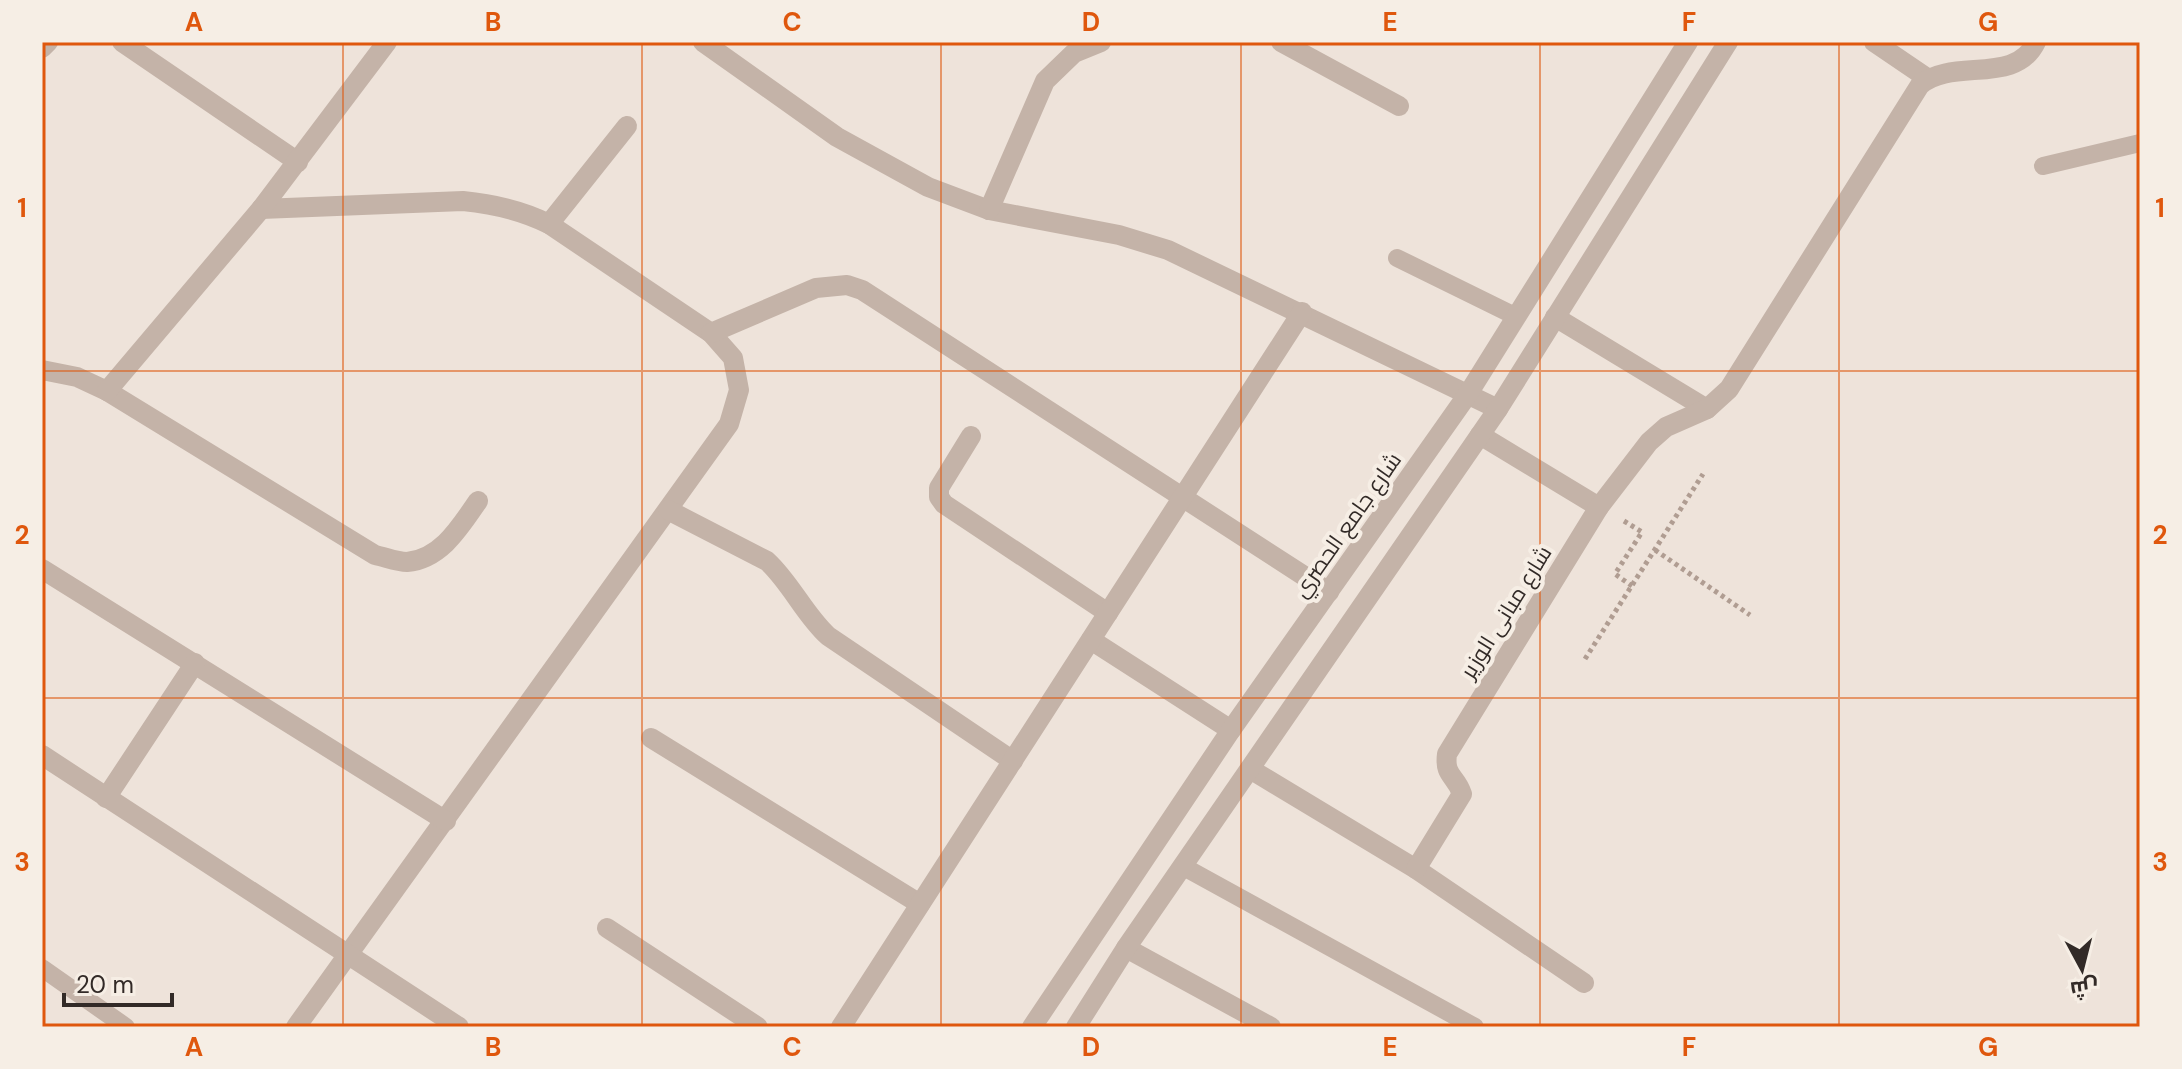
<svg xmlns="http://www.w3.org/2000/svg" width="2182" height="1069" viewBox="0 0 2182 1069" font-family="'DM Sans',Cairo,sans-serif">
<style>
.lines{fill:none;stroke-linecap:round;stroke-linejoin:round}
.path{stroke:#b09d92;stroke-width:5;stroke-dasharray:4 4;stroke-linecap:butt}
.lane{stroke:#c4b3a8;stroke-width:18}
.street{stroke:#c4b3a8;stroke-width:20}
.grid{fill:none;stroke:#df570d;stroke-width:2;stroke-opacity:0.55}
.labels{text-anchor:middle;dominant-baseline:central;stroke-width:8;stroke-linejoin:round;paint-order:stroke}
.street-label{font-size:22px;fill:#322a27;stroke:#f6eee5}
.neatline{fill:none;stroke:#df570d;stroke-width:3}
.grid-label{font-size:26px;text-anchor:middle;font-weight:bold;fill:#df570d}
</style>
<rect width="100%" height="100%" fill="#eee3da"/>
<g class="lines">
<g class="path">
<path d="M1624,521l18,11 -27,42 17,12"/>
<path d="M1655,550l95,65"/>
<path d="M1585,659l118,-185"/>
</g>
<g class="lane">
<path d="M2043,166l97,-23"/>
<path d="M1397,258l118,58"/>
<path d="M1184,867l291,160"/>
<path d="M42,968l84,59"/>
</g>
<g class="street">
<path d="M122,42l176,120"/>
<path d="M703,42l134,95 91,50 61,23 130,25 49,15 330,159"/>
<path d="M1281,42l118,64"/>
<path d="M1874,42l53,36"/>
<path d="M42,48l6,-6"/>
<path d="M261,209l202,-8c31,3 58,9 86,23l162,109 22,25 6,32 -10,34 -433,603"/>
<path d="M989,210l56,-129 29,-28 27,-11"/>
<path d="M549,224l78,-98"/>
<path d="M1555,317l152,92"/>
<path d="M711,333l105,-45 31,-3 15,5 467,302"/>
<path d="M42,370l35,7 30,14 268,164c10,2 22,7 32,7 34,-3 53,-35 71,-61"/>
<path d="M107,391l154,-182 126,-167"/>
<path d="M1480,435l119,72"/>
<path d="M971,436l-32,52v9l5,7 164,109"/>
<path d="M668,510l99,51c24,22 37,53 61,75l185,125"/>
<path d="M42,569l404,252"/>
<path d="M1091,640l140,90"/>
<path d="M651,738l269,166"/>
<path d="M42,755l417,272"/>
<path d="M1250,769l166,100 168,114"/>
<path d="M106,798l89,-135"/>
<path d="M1416,869l46,-75c-6,-19 -18,-17 -15,-40l152,-247 50,-65 17,-15 41,-18 22,-20 191,-304c33,-28 95,1 116,-43"/>
<path d="M607,928l151,99"/>
<path d="M1126,948l145,79"/>
<path d="M841,1027l461,-715"/>
<path d="M1032,1027l199,-297 237,-336 220,-352"/>
<path d="M1076,1027l50,-79 372,-539 230,-367"/>
</g>
</g>
<path class="grid" d="M343,42v985M642,42v985M941,42v985M1241,42v985M1540,42v985M1839,42v985M42,371h2098M42,698h2098"/>
<g class="labels">
<g class="street-label">
<text transform="translate(1347 525) rotate(-55)">شارع جامع الحصري</text>
<text transform="translate(1506 612) rotate(-58)">شارع مبانى الوزير</text>
</g>
</g>
<rect width="2182" height="1069" fill="none" stroke="#f6eee5" stroke-width="88"/>
<g transform="translate(2082 969) rotate(173)" stroke="#f6eee5" stroke-width="6" paint-order="stroke">
<path d="M0-6L14 30L0 20L-14 30Z" fill="#322a27"/>
<text y="-12" font-size="22" font-weight="bold" text-anchor="middle" fill="#322a27">ش</text>
</g>
<path d="M64 993v12h108v-12" fill="none" stroke="#322a27" stroke-width="4"/>
<text x="76" y="993" font-size="24" fill="#322a27" stroke="#f6eee5" stroke-width="6" paint-order="stroke">20 m</text>
<rect x="44" y="44" width="2094" height="981" class="neatline"/>
<g class="grid-label">
<text x="194" y="31">A</text>
<text x="493" y="31">B</text>
<text x="792" y="31">C</text>
<text x="1091" y="31">D</text>
<text x="1390" y="31">E</text>
<text x="1689" y="31">F</text>
<text x="1988" y="31">G</text>
<text x="22" y="217">1</text>
<text x="2160" y="217">1</text>
<text x="22" y="544">2</text>
<text x="2160" y="544">2</text>
<text x="22" y="871">3</text>
<text x="2160" y="871">3</text>
<text x="194" y="1056">A</text>
<text x="493" y="1056">B</text>
<text x="792" y="1056">C</text>
<text x="1091" y="1056">D</text>
<text x="1390" y="1056">E</text>
<text x="1689" y="1056">F</text>
<text x="1988" y="1056">G</text>
</g>
</svg>
